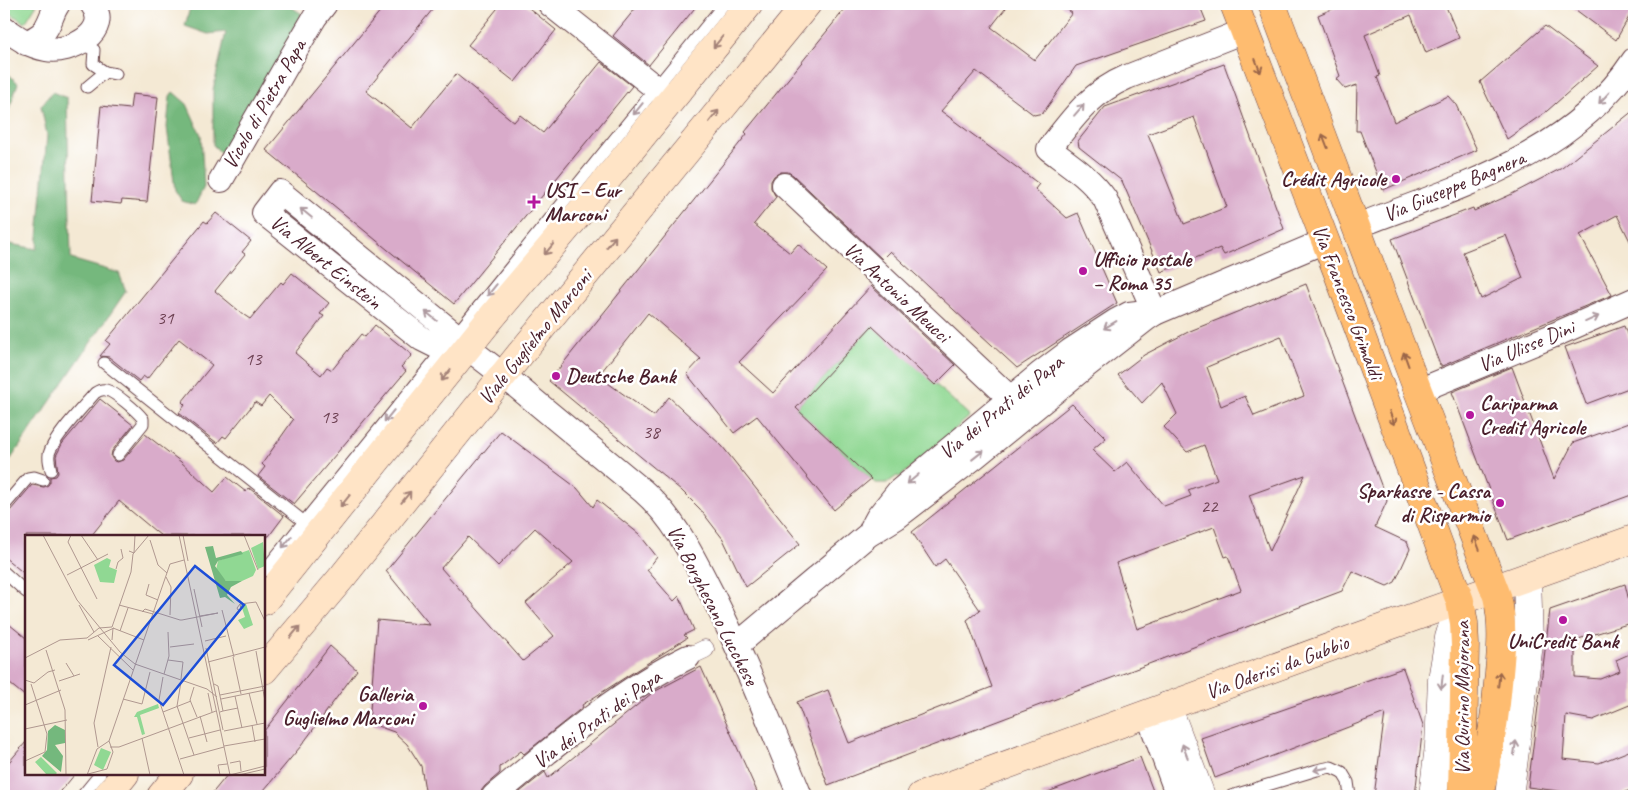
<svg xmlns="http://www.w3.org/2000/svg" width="1638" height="800" viewBox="0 0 1638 800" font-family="Caveat,sans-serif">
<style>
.green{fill:#90d893;stroke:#6d7c5f}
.forest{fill:#74b87d;stroke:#5f6c54}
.building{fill:#d9abca;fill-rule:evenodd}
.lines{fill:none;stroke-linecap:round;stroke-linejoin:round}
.service-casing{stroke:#643d44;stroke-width:13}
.pedestrian-casing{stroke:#643d44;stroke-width:19}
.minor-casing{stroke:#643d44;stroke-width:26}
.tertiary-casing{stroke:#643d44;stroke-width:29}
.secondary-casing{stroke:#643d44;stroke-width:29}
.primary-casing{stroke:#643d44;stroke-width:29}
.service{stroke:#fff;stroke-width:11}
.pedestrian{stroke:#fff;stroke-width:18}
.minor{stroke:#fff;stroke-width:24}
.tertiary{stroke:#fff;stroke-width:28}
.secondary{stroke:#ffe4c6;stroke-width:28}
.primary{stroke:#febc70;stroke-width:28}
.oneway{stroke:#a48278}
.oneway2{stroke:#9b664a}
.oneway3{stroke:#ae9aa0}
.poi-dot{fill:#b5179e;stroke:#fff;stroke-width:2}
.labels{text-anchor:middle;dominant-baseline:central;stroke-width:5;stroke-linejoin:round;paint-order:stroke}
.number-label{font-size:19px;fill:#6e4253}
.street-label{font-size:21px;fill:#4a1f2b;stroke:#fff}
.poi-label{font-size:21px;font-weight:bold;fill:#4a1f2b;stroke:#fff;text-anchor:start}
.inset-road{fill:none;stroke:#b09890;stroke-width:1}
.view{fill:#1d4ed8;fill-opacity:0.15;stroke:#1d4ed8;stroke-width:2.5}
.inset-edge{fill:none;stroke:#4a1f2b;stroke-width:2.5}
</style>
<rect width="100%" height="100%" fill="#fff"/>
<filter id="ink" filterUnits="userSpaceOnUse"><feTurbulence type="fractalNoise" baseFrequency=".02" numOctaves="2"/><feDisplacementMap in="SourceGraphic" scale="10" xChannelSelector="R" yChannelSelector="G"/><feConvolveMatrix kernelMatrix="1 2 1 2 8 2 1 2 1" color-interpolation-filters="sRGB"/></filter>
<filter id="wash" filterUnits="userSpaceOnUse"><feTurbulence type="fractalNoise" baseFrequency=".0096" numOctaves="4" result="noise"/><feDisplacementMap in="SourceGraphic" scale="20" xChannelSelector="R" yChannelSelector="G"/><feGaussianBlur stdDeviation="1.12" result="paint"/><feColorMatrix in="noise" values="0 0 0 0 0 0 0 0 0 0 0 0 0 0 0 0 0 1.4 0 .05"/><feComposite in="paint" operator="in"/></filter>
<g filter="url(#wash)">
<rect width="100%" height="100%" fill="#f4e9d4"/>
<g class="green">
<path d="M4,4h33l-12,19 -21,-14z"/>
<path d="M872,326l98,90 -70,61 -3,-1 -10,7h-12l-79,-75z"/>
</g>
<g class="forest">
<path d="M191,4h96l15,10 -53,107 -25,35 -11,-11v-55l13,-58 -18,2 -23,-8z"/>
<path d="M4,70l14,13 -14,41z"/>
<path d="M52,92l15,6 4,161 48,14 7,18 -122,178v-226l33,6 10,-114 -6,-29z"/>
<path d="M173,92l14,12 14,31 3,52 -9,18 -13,-4 -7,-11 -8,-63 3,-31z"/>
</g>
<g id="blocks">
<g class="building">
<path d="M386,4h51l-71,87 46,37 44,-54 58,48 6,-7 23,18 58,-71 31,24 -178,218 -188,-154z"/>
<path d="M501,4h23l32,26 -41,52 -47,-37z"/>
<path d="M639,4h59l-49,61 -36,-29z"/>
<path d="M849,4h160l-18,23 44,33 37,-47 -13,-9h140l7,17 -130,45 -33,47 -9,2 -58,-44 -35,40 98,73 -4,5 32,29 11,-5 39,90 -100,65 -127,-117 -8,8 -89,-84 -5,-3h-7l-7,4 -3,5v7l5,9 -22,27 36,29 8,-9 29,26 -88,92 34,31 98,-107 84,79 -20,20 -63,-59 -76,82 75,71 -37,31 -77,-94 -23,17 -47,-59 14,-15 -53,-46 -50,63 56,40 15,-19 53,49 78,98 -54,43 -23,-48 -23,-30 -19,-19 -132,-109 198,-247 -2,-2z"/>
<path d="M1344,4h101l14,34 -33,15 -15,-38 -46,20 15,41 -3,1 17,45 54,-26 8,9 21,45 -94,40 -23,-59h-4l1,-46 -12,4 -9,-10 4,-3 -22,-61z"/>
<path d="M1568,4h66v4l-18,32z"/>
<path d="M1545,26l53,40 -51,45 -40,28 -27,-57z"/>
<path d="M1224,64l60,165 -60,26 -4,-7 -59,24 -39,-91 -43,-34 -1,-6 27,-34zM1194,117l33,90 -43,17 -36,-90z"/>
<path d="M132,94l26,3 -11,105 -25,-2 -1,4 -29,-3 9,-95 29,3z"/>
<path d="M1634,110v139l-17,-34 -37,20 32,60 -170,71v-1h-2l-48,-126 81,-31 1,3 36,-16 52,-27zM1506,235l17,43 -42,21 -18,-47z"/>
<path d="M216,213l35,28 -9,11 3,2 -30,37 29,24 6,4 31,-37 2,2 9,-11 37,30 -9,11 4,2 -29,37 26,22 6,-8 5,3 29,-36 4,3 10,-12 37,30 -11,12 5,4 -112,133 -36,-28 7,-9 -3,-3 31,-44 -24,-24 -8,10 -6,-4 -29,36 -3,-2 -6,7 -38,-30 6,-8 -3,-3 30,-37 -33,-26 -32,40 -4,-3 -4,5 -30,-24 -9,-1 10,-12 -4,-3 98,-120 3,2z"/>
<path d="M1306,284l81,217 -12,26 32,15 3,7 -15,33 -8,4 -35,-15 -10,20 -514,194 -31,-83 31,-12 21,53 143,-56 -25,-67 13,-10 -35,-51 -10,8 -23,-35 160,-128 34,34 -14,12 23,22 12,-10 37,44 27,-10 -3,-6 29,-11 -13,-34 -17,7 -23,-25 13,-13 -15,-32 -20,21 -24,-28 26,-20 46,-24zM1281,336l23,60 -50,20 -9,-20 -24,10 -14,-39zM1305,475l-35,76 -21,-56zM1214,527l11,30 3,-1 13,34 -104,39 -21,-66z"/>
<path d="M1624,326l10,27v33l-48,18 -21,-57z"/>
<path d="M1512,367l42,112 19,-36 61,-22v73l-126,46 -56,-148z"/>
<path d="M100,399l33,26 -21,26 -1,6 3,4 3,1 6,-2 22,-26 36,28 33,30 13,-15 19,15 3,-4 35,28 -15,20h-108l-42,-35 -28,35h-65v39l-22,-18v-44l6,-2 22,-26 12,2 4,-2 2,-3v-5l6,-1 2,-3 -2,-17 6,-12z"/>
<path d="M501,431l76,57 16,19 4,-7 42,34 18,23 -10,13 27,31 5,-5 15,34 -10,5 3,3 -105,67 1,2 -59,47 -3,-3 -21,16v6l-15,13 -4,5v5h-55l-5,-30 -14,-22 -13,-12 -25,-9 8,-103 53,5 -44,-54zM535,528l38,34 -47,41 28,33 -31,25 -82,-93 27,-31 30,29z"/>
<path d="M1625,584l9,38 -59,18v37l25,2 20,-8 -4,-11 18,-8v52h-2l-39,16 -27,-5 -3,44 36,4 35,-14v40l-21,7h-17l-68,-9 22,-177z"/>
<path d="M4,620l22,18v59l-22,-18z"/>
<path d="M330,646l27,24 -56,76 -42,50h-49l18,-22h36v-43z"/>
<path d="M701,667l58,129h-244l30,-24 3,6 104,-85z"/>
<path d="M1403,668l20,57 -8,71h-41l11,-83 -170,65 -14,-40z"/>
<path d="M26,742v32h49l-18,22h-53v-28z"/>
<path d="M1140,757l15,39h-115v-1z"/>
</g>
</g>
</g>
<g filter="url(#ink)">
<use href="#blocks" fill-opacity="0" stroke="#643d44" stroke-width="1"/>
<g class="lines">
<g class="service-casing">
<g id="service">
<path d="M80,43l14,7 -1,14 12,8 11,2"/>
<path d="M87,87l18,-15"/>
<path d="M104,363l199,158"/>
<path d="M51,470c-1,-5 -3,-10 -2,-16 4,-16 34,-47 46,-61 3,-2 6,-4 11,-3 9,2 31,21 37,29v5l-25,31"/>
<path d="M4,506l24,-28 6,-1 9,3"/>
<path d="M264,571l460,-567"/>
<path d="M4,572l22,20"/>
<path d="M82,796l18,-22"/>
<path d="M1231,796l86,-26 14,-3 11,5 6,10 2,14"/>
</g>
</g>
<g class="pedestrian-casing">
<path id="pedestrian" d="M688,657l17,-8"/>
</g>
<g class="minor-casing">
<g id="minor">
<path d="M550,4l121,96"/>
<path d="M4,28c13,9 25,18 42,21 24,5 67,-18 46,-45"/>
<path d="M26,43c4,-2 10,-5 14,-8 10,-7 11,-22 18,-31"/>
<path d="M221,180l71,-124 23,-39 10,-13"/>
<path d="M784,185l226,213"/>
<path d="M1357,226c101,-39 214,-70 277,-166"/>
<path d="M1155,313l-50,-114c-14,-21 -36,-35 -56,-50 24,-31 41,-56 78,-72l117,-46"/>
<path d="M468,348l-30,-1 -16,-8 -158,-126 16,-21 178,145 10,11 35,27 140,116c32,28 50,66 69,103 33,66 60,134 88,202"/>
<path d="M1418,391l134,-55 82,-36"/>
<path d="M872,528l6,-11 20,-25 143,-119 29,-22 46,-30 13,-7 17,-2"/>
<path d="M737,645l131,-110 29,-18 79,-61 110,-90 60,-47 9,-6 170,-72"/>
<path d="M1148,714l30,82"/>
<path d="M494,796c61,-50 123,-104 194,-139"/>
</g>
</g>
<g class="tertiary-casing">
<g id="tertiary">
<path d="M1167,706l34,90"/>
<path d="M1433,796l6,-50 3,-66 7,-42 11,-37"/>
<path d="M1509,796l20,-152 -2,-67"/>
</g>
</g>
<g class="secondary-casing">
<g id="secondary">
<path d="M264,601l227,-283 91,-108 167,-206"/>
<path d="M264,670l79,-94 174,-218 290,-354"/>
<path d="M107,796l18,-22"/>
<path d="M161,796l18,-22"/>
<path d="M921,796l462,-168 251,-89"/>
</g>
</g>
<g class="primary-casing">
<g id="primary">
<path d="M1234,4l103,267 123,330 4,22 1,22 -3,151"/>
<path d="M1272,4l146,387 79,205c7,29 4,58 1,87 -3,38 -10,76 -19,113"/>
</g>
</g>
<use href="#service" class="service"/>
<use href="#pedestrian" class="pedestrian"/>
<use href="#minor" class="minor"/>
<use href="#tertiary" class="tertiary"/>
<use href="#secondary" class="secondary"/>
<use href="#primary" class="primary"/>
</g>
<defs><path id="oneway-shaft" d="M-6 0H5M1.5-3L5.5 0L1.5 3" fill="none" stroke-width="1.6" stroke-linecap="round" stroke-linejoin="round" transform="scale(1.25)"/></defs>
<g class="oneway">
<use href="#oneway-shaft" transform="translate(718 42) rotate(129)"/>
<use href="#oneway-shaft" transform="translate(714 116) rotate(-51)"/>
<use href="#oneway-shaft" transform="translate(611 242) rotate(-51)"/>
<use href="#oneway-shaft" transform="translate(549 249) rotate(130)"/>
<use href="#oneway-shaft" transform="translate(446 375) rotate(128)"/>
<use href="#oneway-shaft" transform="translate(406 497) rotate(-51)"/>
<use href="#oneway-shaft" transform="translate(345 501) rotate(129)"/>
<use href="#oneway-shaft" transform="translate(295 632) rotate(-50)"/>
</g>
<g class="oneway2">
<use href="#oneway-shaft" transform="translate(1258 66) rotate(69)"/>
<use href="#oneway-shaft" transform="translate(1325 141) rotate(-111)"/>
<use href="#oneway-shaft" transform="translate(1406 359) rotate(-110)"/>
<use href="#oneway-shaft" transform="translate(1392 418) rotate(69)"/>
<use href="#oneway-shaft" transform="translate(1477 543) rotate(-111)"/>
<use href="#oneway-shaft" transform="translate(1499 679) rotate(-84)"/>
</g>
<g class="oneway3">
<use href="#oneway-shaft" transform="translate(1604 98) rotate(133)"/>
<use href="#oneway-shaft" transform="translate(638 109) rotate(129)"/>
<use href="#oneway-shaft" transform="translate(1079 110) rotate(-49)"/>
<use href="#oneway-shaft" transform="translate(306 213) rotate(-141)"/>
<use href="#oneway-shaft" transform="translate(492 290) rotate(129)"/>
<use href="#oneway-shaft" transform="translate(431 316) rotate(-141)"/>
<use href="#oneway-shaft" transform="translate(1592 319) rotate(-24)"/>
<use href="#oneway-shaft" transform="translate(1110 325) rotate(149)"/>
<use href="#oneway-shaft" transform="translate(389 416) rotate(129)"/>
<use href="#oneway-shaft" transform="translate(978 455) rotate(-38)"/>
<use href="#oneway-shaft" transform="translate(913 479) rotate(140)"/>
<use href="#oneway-shaft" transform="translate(287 542) rotate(129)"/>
<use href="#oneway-shaft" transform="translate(1442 682) rotate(96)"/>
<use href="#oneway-shaft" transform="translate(1515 748) rotate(-82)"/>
<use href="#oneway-shaft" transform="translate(1185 751) rotate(-111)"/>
<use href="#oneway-shaft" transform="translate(1321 769) rotate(168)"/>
</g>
</g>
<g class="poi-dot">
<circle cx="1396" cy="179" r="5"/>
<path d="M531.5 194.5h5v5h5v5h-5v5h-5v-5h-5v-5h5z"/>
<circle cx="1083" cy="271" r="5"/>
<circle cx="556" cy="376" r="5"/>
<circle cx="1470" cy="415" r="5"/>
<circle cx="1500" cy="503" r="5"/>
<circle cx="1563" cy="620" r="5"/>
<circle cx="423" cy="706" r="5"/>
</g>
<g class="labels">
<g class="number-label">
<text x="165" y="318">31</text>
<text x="253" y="359">13</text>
<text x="329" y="417">13</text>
<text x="651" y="432">38</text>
<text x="1209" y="506">22</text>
</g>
<g class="street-label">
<text transform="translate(264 104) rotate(-60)">Vicolo di Pietra Papa</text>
<text transform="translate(1454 186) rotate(-23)">Via Giuseppe Bagnera</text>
<text transform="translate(326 262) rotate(39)">Via Albert Einstein</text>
<text transform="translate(897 292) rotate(43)">Via Antonio Meucci</text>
<text transform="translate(1348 302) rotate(69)">Via Francesco Grimaldi</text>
<text transform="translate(535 337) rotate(-51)">Viale Guglielmo Marconi</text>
<text transform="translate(1526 346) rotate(-23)">Via Ulisse Dini</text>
<text transform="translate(1001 407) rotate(-39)">Via dei Prati dei Papa</text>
<text transform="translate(713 605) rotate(63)">Via Borghesano Lucchese</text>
<text transform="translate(1277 667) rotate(-20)">Via Oderisi da Gubbio</text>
<text transform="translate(1462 698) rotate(-90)">Via Quirino Majorana</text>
<text transform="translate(597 719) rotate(-36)">Via dei Prati dei Papa</text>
</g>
<g class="poi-label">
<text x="1386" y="179" text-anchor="end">Crédit Agricole</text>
<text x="545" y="190">USI – Eur<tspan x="545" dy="24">Marconi</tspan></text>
<text x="1093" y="259">Ufficio postale<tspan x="1093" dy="24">– Roma 35</tspan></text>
<text x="566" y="376">Deutsche Bank</text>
<text x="1480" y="403">Cariparma<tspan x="1480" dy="24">Credit Agricole</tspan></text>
<text x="1490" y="491" text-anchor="end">Sparkasse - Cassa<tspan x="1490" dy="24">di Risparmio</tspan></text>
<text x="1563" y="641" text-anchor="middle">UniCredit Bank</text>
<text x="413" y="694" text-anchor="end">Galleria<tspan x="413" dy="24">Guglielmo Marconi</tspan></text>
</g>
</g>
<g transform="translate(25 535)">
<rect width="240" height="240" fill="#f4e9d4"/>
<path d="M238,7l2,24 -7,3 -7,-21zM224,15l7,20 -3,6 -11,5h-16l-10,-11 2,-9zM82,23l4,2 -2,7 8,3 -3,13 -14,-1 -6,-17zM221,69l7,21 -9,4 -6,-9 7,-3 -4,-12zM133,169l1,4 -19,7 5,19 -3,1 -5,-18h-3l3,-5zM76,213l10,4 -8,18 -9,-5zM16,222l16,16 -2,2h-8l-12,-13z" fill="#90d893"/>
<path d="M188,11l3,12 25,-7 2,3 -25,7 -3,5 11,15h16l-11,6 -4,8 8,9 -10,-7 -5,1 -15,-51zM30,190l10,5v13l-10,2 8,11 -2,16 -19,-16 5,-6 1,-19z" fill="#74b87d"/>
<path class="inset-road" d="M18,0l34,65 43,52 15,12 72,25 10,8M46,0l-3,7 29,57M56,0l17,25M154,0l51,240M158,0l5,26M219,0l14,35M125,5l8,25 9,8M104,16l5,2 1,-18M91,34l2,-7 5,-4 -2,-9M42,40l41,-21M141,42l5,10 -1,28M124,49l-3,11 12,5M169,54l8,38M215,69l16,-2 9,19M215,69l1,5 -3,1 -1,-2zM54,70l15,27M94,70l34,9M197,75l12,47M117,77l3,-3 35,11h2l36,-7 -18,3M95,96l8,-23M73,101l35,34M63,105l26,-12M87,105l1,-12 31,12M180,106l21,-5M145,112l24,-3M181,113l17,82M21,115l19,60 1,65M231,116l9,50M208,122l8,37M0,123l35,-18 27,-2 12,-10 13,-1 19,-55 2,-18 16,-19M143,125l15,2 -2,17M183,127l57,-15M41,128l8,13M139,139l5,-18 -1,-24M138,142l-4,23 25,75M0,145l9,3 14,-11 7,-2M34,146l21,-7M156,147l-4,24 17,49M189,149l4,2 5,25 -3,1M169,152l-4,13 7,17M183,158l4,19M224,158l8,31M195,160l45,-9M210,161l7,32M98,164l19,5 8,-32M196,164l44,-9M0,170l36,-15M198,176l15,-3M138,177l28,-11M175,181l7,26M227,190l3,17M0,194l42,-9M199,196l41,-8M117,203l8,37M164,203l31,-8M199,211l41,-7M73,212l-4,-24 17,-76M85,212h9l97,-36M155,224l44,-12M0,226l20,-9 2,-18 -16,-50M205,228l10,-2 1,10M63,239l19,-5 6,-17 -4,-11M62,240l10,-26 12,-8 61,-177 14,-4M195,240l-2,-10 9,-1M205,240l35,-9M214,240l26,-6"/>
<path class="view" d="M170,31l49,39 -81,100 -49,-40z"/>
<rect width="240" height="240" class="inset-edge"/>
</g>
<rect width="1638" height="800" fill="none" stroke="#fff" stroke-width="20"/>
</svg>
